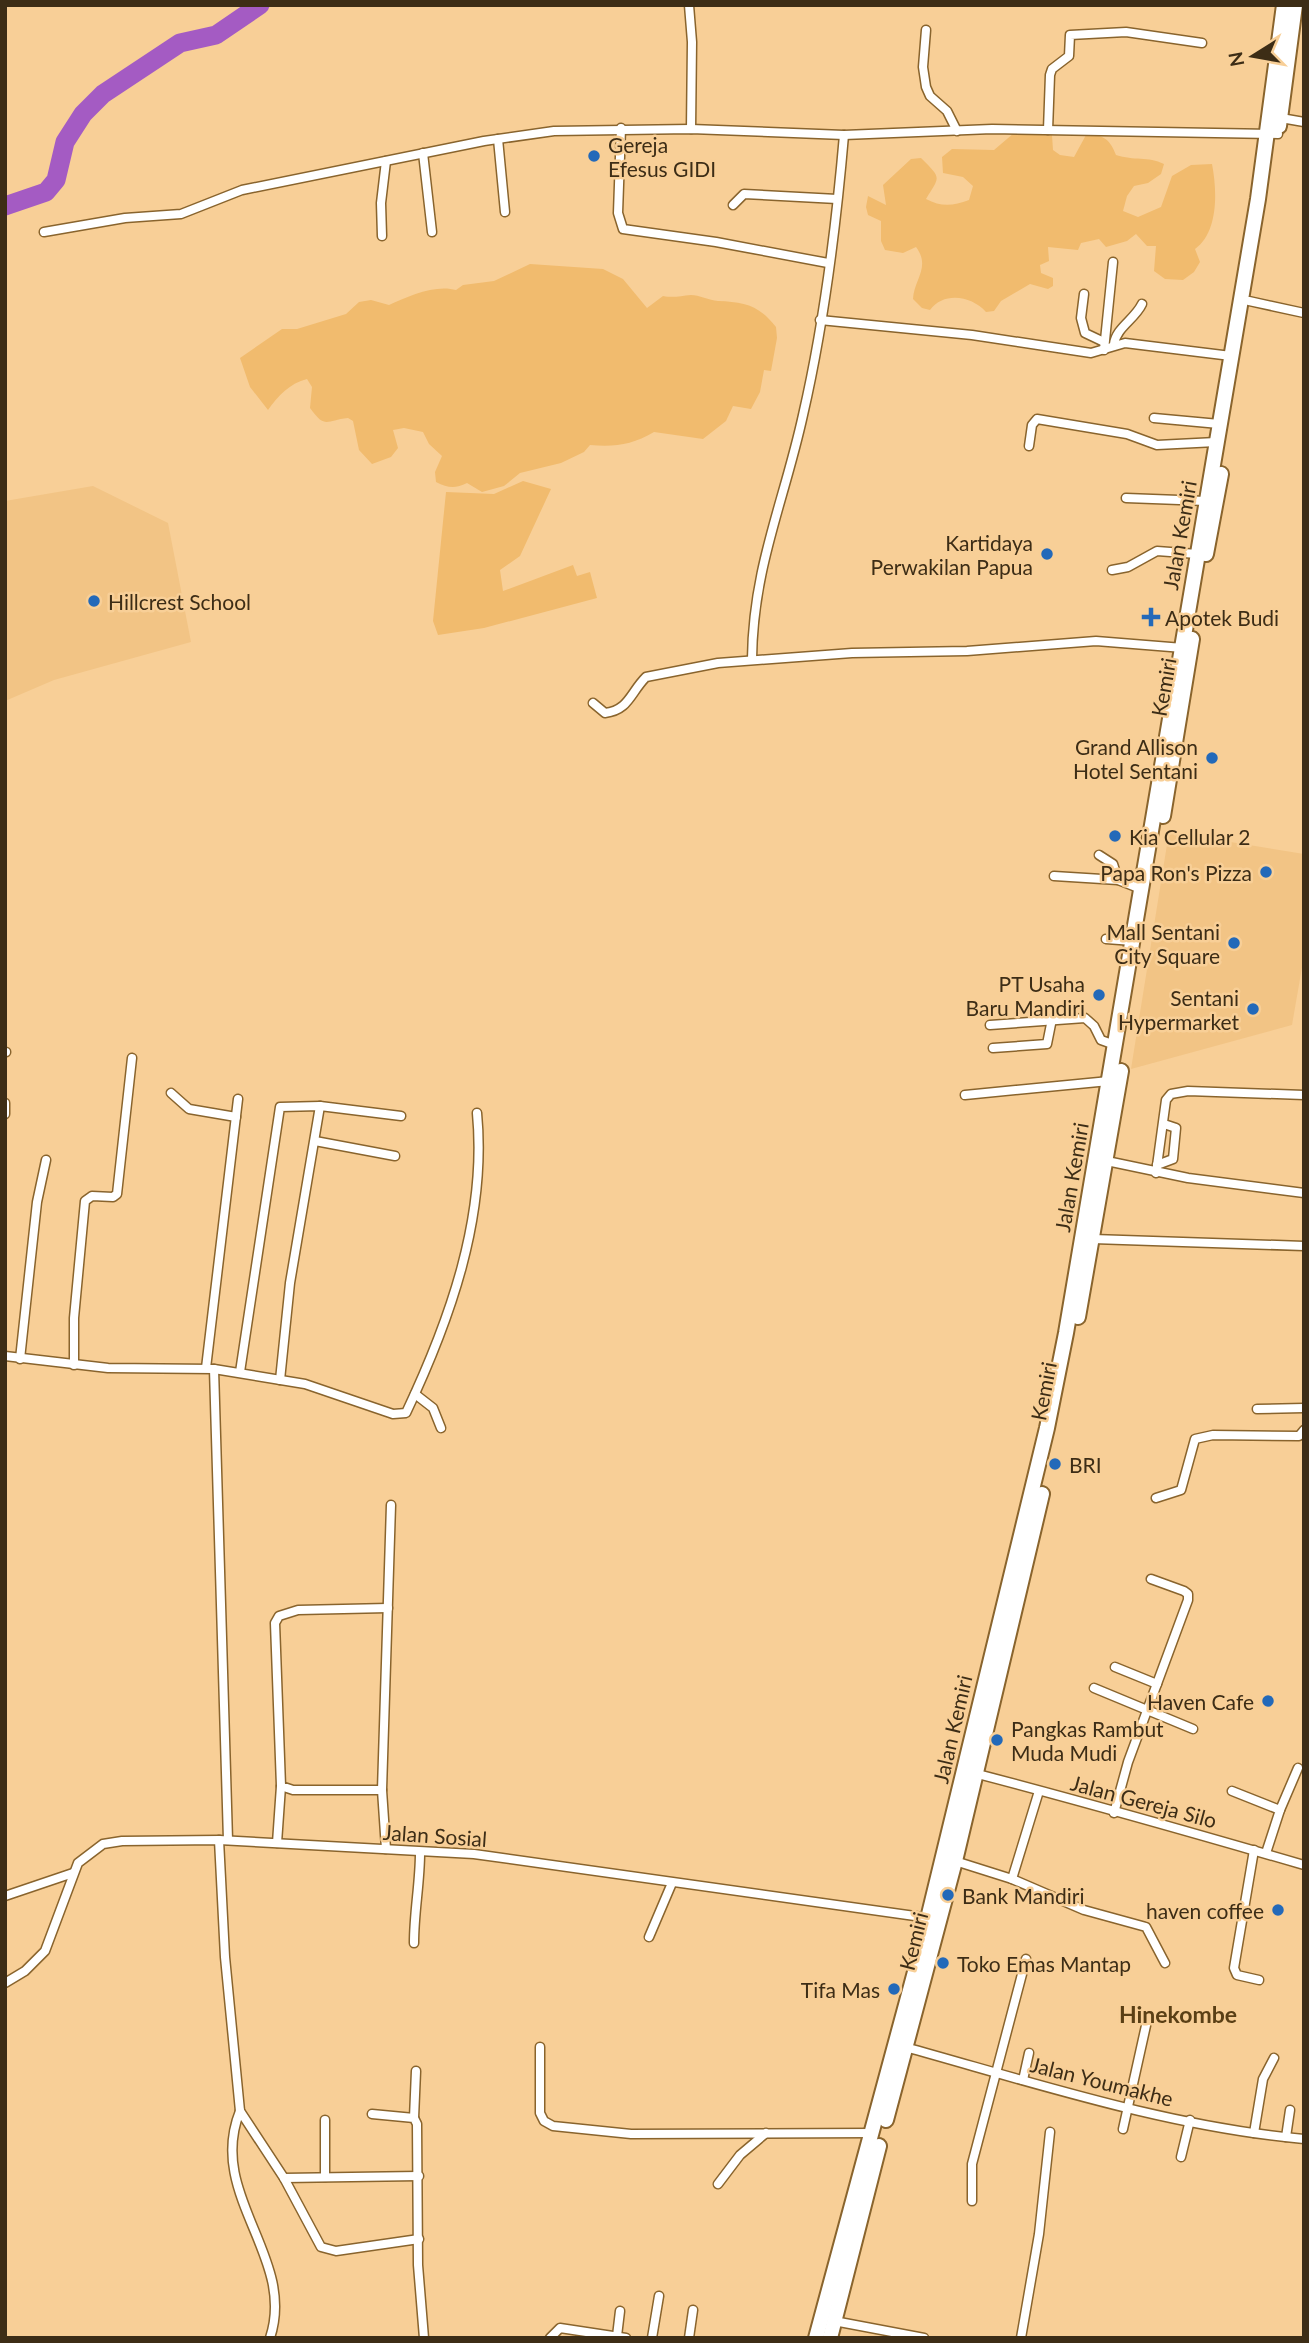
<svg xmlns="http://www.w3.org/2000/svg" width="1309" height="2343" viewBox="0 0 1309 2343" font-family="Lato,sans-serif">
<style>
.built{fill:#f2c485}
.green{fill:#f1bb6e}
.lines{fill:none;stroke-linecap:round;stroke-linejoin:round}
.river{stroke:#a45bc3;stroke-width:19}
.minor-casing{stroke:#89642d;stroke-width:11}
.trunk-casing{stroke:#89642d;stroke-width:18}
.minor{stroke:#fff;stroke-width:8}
.trunk{stroke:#fff;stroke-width:14}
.poi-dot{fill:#2369b9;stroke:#f8cf97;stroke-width:2.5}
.labels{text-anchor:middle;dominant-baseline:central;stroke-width:5;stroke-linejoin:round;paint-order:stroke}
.poi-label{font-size:21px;fill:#3d2d16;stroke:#f8cf97;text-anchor:end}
.street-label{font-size:21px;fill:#3d2d16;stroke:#f8cf97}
.neighbourhood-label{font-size:23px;font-weight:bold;fill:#5a3f15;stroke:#f8cf97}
</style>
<rect width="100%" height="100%" fill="#f8cf97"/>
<g class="built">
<path d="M93,486l75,37 23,119 -137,38 -49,21v-200z"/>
<path d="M1169,832l135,22v102l-12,69 -161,44z"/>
</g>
<g class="green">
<path d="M1014,133l38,2 1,15 7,5 14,2 12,-22c17,-1 24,4 30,20 18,6 32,1 48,9l-3,10 -13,9 -14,3 -7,10 -4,15 15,6 23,-10 11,-31 19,-11 21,-1c5,26 7,68 -17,85l5,13 -6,10 -11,8 -18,-1 -11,-8 2,-25h-9l-11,-12 -9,7 -21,6 -7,-8 -18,4 -3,7 -30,-3 1,14 -9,4 1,8 12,5v8l-5,3 -18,-5 -29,17 -7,10 -8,1c-14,-16 -42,-21 -56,-2l-8,-2 -9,-9c1,-20 18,-32 3,-52l-13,6 -18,-3 -4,-9v-20l-13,-6 -2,-8 2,-11 18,9 -3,-20 28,-26 10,-1c21,21 19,18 5,41 15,8 27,7 43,1l4,-14 -10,-9 -20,-4 -1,-16 10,-8 42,1z"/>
<path d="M530,264l73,5 20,10 24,29 16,-12c11,2 17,0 28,-1 8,0 18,5 27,6 26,1 41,4 58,26l1,11 -6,33 -7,-1 -4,22 -9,17 -18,-3 -7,15 -23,18 -49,-7c-22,13 -39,15 -64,13l-6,7 -23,11 -41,10 -16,13 -22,6 -15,-9c-12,6 -19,5 -31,-1l-1,-10 7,-16 -13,-12 -6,-12 -19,-4 -11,2 5,18 -7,9 -19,7 -13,-14 -6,-29 -5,-3c-22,2 -22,12 -38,-10l2,-21 -5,-8c-17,4 -29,17 -39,31l-18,-23 -10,-29 42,-29h15l49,-15 13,-12 12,-2 18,5c19,-9 47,-21 67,-15l7,-5 31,-4z"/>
<path d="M523,481l28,8 -31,67 -20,14 3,21 70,-26 4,11 13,-4 7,26 -113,30 -46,7 -5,-14 13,-129 48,2z"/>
</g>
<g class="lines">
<path class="river" d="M5,206l41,-14 10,-12 9,-38 18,-28 20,-20 77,-51 36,-8 44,-30"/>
<g class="minor-casing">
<g id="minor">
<path d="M689,5l3,37 -1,87"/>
<path d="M926,30l-3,37 3,20 4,9 17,15 10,20"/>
<path d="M1281,118l23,4"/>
<path d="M621,128l-3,85 5,16 93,13 112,21"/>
<path d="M1048,130l2,-55 2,-6 17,-13 1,-21 56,-3 76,11"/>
<path d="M498,139l7,73"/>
<path d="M423,153l9,79"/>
<path d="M733,205l11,-11 93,5"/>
<path d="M44,232l81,-14 56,-4 61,-24 242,-49 70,-10 137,-2 153,6 148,-6 286,5"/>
<path d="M382,236l-1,-33 5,-42"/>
<path d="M1084,294l-3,24 4,15 19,9"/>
<path d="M1249,301l55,12"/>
<path d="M820,320l152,15 119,18 34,-10 106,13"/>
<path d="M1114,344c2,-16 21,-25 28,-40"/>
<path d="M1104,350l9,-88"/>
<path d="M1154,418l65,6"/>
<path d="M1029,446l3,-21 5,-6 90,15 30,11 59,-3"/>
<path d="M1126,498l80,3"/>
<path d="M1112,570l16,-3 29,-16 40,3"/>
<path d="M752,659c1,-92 32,-157 51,-244 21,-91 33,-187 41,-280"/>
<path d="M593,703l12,10c24,-3 25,-20 41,-36l72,-14 134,-10 115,-2 129,-10 87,7"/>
<path d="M1099,855l14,9 5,16"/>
<path d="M1054,876l64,4 23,9"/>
<path d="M1106,939l27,2"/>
<path d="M990,1025l95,-7 9,8 7,14 14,5"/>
<path d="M993,1048l54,-4 5,-25"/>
<path d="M5,1052h1"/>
<path d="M171,1093l18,16 47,8"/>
<path d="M965,1095l144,-14"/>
<path d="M5,1103v11"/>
<path d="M315,1141l80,15"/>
<path d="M1102,1160l86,18 116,15"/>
<path d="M1157,1165l16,-6 3,-31 -12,-4"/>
<path d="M1156,1173l10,-73 5,-6 17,-3 116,4"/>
<path d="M1093,1239l211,7"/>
<path d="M5,1356l103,12 106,1 14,471"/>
<path d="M20,1359l17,-157 9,-42"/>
<path d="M74,1365v-47l11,-117 7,-5 21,1 4,-3 15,-136"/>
<path d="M206,1368l32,-269"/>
<path d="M214,1369l91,15 88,30 13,-1c44,-93 81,-196 71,-300"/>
<path d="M240,1372l40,-265 40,-1 81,10"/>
<path d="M280,1380l10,-97 30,-177"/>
<path d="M415,1394l18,14 8,20"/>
<path d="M1257,1409l47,-1"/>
<path d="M1156,1498l25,-8 14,-51 18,-4 86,1 5,-6"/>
<path d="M1115,1667l42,17"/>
<path d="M1094,1688l99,41"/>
<path d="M974,1773c111,29 220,60 330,92"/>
<path d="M382,1790h-89l-12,-4 -6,-163 4,-7 19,-6 90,-2"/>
<path d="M1232,1791l48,19 -14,43"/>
<path d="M1280,1810l18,-42"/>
<path d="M1114,1813l14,-51 60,-162v-6l-4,-3 -33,-12"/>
<path d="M219,1840l6,117 15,154 44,67 37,69 15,4 83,-12"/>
<path d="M277,1843l4,-57"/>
<path d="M386,1849l-4,-59 9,-285"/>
<path d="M1254,1850l-20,118 3,7 22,5"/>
<path d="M955,1861l57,18 72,31 62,17 19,36"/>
<path d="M1012,1879l27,-88"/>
<path d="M5,1896l68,-23"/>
<path d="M649,1937l23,-54"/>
<path d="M414,1943c0,-31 6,-60 6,-90"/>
<path d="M5,1983l20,-12 20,-20 33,-88 25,-19 19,-3 97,-1 255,14 455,64"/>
<path d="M540,2047v66l4,8 9,5 78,8 242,-1"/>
<path d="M905,2047c130,36 264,80 399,92"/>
<path d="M1023,2080l6,-27"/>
<path d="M240,2111c-34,84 57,146 30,227"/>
<path d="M372,2114l42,4 3,6 1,141 6,73"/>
<path d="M414,2118l2,-47"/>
<path d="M325,2120v57"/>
<path d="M1123,2129l24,-108"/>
<path d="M1254,2133l9,-54 11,-21"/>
<path d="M1286,2137l4,-27"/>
<path d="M1181,2157l9,-37"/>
<path d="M284,2178l135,-2"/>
<path d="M718,2184l22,-29 26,-22"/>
<path d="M972,2201v-37l54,-205"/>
<path d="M834,2321l90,17"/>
<path d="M617,2336l3,-25"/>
<path d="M550,2338l10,-10 66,10"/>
<path d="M652,2338l7,-42"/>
<path d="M689,2338l4,-28"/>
<path d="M1021,2338l18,-104 11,-102"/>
</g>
</g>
<g class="trunk-casing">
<g id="trunk">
<path d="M1279,126l16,-121"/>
<path d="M1206,554l15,-80"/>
<path d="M1163,816l29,-177"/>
<path d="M1078,1317l43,-246"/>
<path d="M886,2120l69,-259 87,-367"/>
<path d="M816,2338l100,-370 131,-540 19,-95 192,-1134 26,-194"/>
<path d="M830,2338l49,-192"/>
</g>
</g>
<use href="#minor" class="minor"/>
<use href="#trunk" class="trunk"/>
</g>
<g class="poi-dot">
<circle cx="594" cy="156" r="7"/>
<circle cx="1047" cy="554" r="7"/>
<circle cx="94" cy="601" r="7"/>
<path d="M1147.5 606.5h7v7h7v7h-7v7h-7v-7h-7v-7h7z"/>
<circle cx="1212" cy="758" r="7"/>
<circle cx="1115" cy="836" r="7"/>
<circle cx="1266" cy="872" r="7"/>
<circle cx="1234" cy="943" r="7"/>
<circle cx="1099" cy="995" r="7"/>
<circle cx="1253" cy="1009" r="7"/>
<circle cx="1055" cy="1464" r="7"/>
<circle cx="1268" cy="1701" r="7"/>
<circle cx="997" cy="1740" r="7"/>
<circle cx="948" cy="1895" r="7"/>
<circle cx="1278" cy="1910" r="7"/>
<circle cx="943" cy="1963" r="7"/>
<circle cx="894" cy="1989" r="7"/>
</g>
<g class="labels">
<g class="poi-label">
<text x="608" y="144" text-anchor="start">Gereja<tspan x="608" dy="24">Efesus GIDI</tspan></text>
<text x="1033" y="542">Kartidaya<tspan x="1033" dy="24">Perwakilan Papua</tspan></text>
<text x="108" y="601" text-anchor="start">Hillcrest School</text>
<text x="1165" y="617" text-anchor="start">Apotek Budi</text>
<text x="1198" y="746">Grand Allison<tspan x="1198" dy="24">Hotel Sentani</tspan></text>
<text x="1129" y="836" text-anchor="start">Kia Cellular 2</text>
<text x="1252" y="872">Papa Ron's Pizza</text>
<text x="1220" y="931">Mall Sentani<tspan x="1220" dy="24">City Square</tspan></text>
<text x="1085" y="983">PT Usaha<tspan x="1085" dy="24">Baru Mandiri</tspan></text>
<text x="1239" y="997">Sentani<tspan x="1239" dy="24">Hypermarket</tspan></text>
<text x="1069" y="1464" text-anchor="start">BRI</text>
<text x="1254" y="1701">Haven Cafe</text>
<text x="1011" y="1728" text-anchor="start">Pangkas Rambut<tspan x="1011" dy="24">Muda Mudi</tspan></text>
<text x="962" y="1895" text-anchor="start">Bank Mandiri</text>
<text x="1264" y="1910">haven coffee</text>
<text x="957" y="1963" text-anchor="start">Toko Emas Mantap</text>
<text x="880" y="1989">Tifa Mas</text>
</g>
<g class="street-label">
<text transform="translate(1179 535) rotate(-80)">Jalan Kemiri</text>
<text transform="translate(1163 687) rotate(-80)">Kemiri</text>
<text transform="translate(1071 1177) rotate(-80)">Jalan Kemiri</text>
<text transform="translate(1043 1391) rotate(-79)">Kemiri</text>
<text transform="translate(952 1729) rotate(-77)">Jalan Kemiri</text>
<text transform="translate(1144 1801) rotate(15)">Jalan Gereja Silo</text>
<text transform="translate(435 1835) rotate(4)">Jalan Sosial</text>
<text transform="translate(913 1941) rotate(-76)">Kemiri</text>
<text transform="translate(1102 2081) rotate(14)">Jalan Youmakhe</text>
</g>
<g class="neighbourhood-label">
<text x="1178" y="2014">Hinekombe</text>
</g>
</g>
<rect width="1309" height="2343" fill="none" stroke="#3d2d16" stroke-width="14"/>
<g transform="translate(1253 56) rotate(259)" stroke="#f8cf97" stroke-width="5" paint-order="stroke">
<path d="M0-5L12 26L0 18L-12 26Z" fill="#3d2d16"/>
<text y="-10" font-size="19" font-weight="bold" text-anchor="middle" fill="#3d2d16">N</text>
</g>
</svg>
